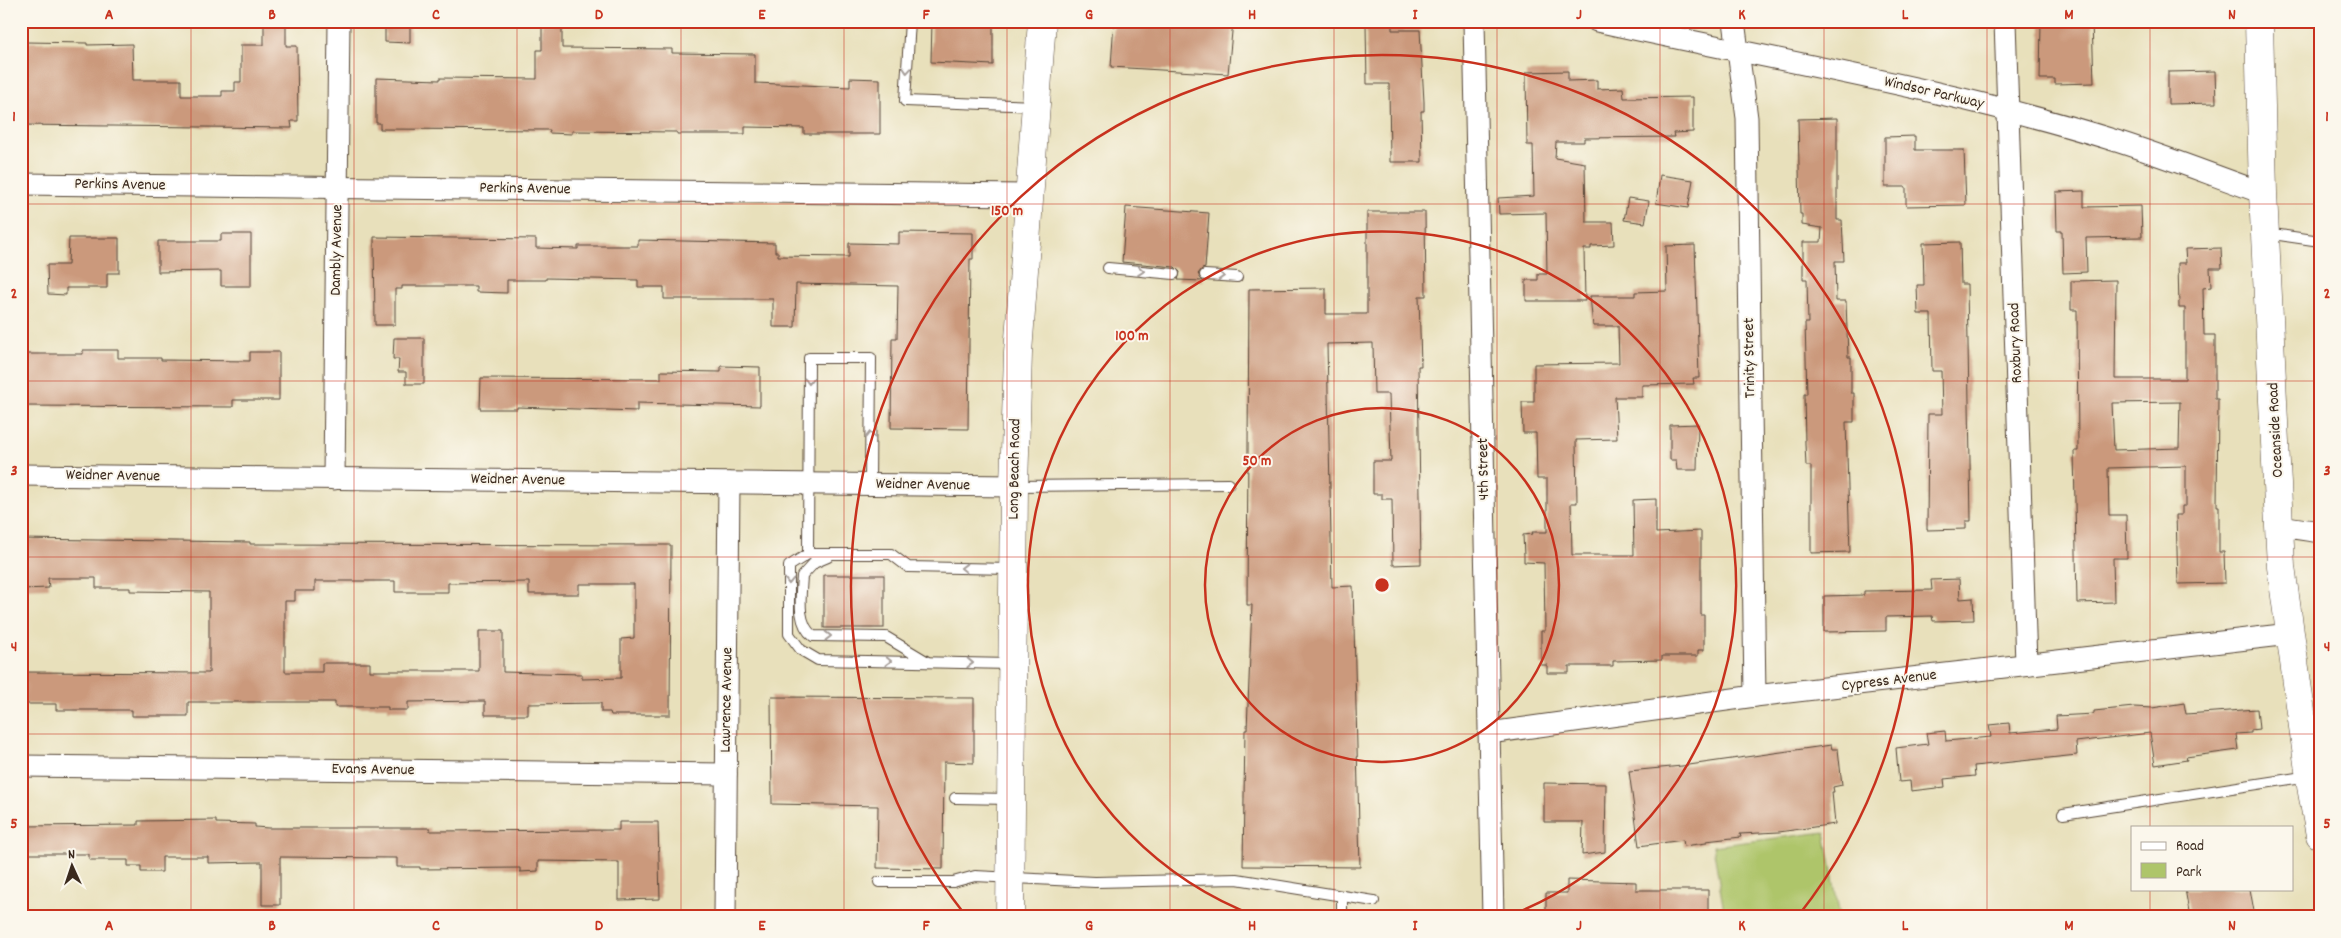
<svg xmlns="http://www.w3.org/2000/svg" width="2341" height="938" viewBox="0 0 2341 938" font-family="Dekko,sans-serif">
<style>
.green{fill:#aec56a;stroke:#747844}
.building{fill:#cb997b;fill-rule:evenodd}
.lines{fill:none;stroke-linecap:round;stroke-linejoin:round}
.service-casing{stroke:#554536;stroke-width:12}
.minor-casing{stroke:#554536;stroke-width:23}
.secondary-casing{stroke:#554536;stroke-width:29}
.primary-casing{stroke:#554536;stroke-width:29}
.service{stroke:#fff;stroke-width:10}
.minor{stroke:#fff;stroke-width:21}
.secondary{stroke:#fff;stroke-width:28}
.primary{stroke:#fff;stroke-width:28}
.oneway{stroke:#a79f9a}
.grid{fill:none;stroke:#c8321e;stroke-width:1;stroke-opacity:0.55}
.ring{fill:none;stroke:#c8321e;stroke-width:2.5}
.labels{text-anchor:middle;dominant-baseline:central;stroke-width:4;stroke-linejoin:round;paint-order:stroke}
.street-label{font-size:16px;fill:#3b2a1e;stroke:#fbf7ec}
.centre{fill:#c8321e;stroke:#fbf7ec;stroke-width:2.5}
.ring-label{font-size:15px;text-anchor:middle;font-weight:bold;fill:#c8321e;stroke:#fbf7ec;stroke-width:4;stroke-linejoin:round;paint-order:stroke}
.neatline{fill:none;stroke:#c8321e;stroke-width:2}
.grid-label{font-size:16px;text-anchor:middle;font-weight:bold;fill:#c8321e}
</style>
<rect width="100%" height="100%" fill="#fbf7ec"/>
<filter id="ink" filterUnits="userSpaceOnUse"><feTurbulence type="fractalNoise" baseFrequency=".02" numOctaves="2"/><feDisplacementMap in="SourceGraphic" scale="10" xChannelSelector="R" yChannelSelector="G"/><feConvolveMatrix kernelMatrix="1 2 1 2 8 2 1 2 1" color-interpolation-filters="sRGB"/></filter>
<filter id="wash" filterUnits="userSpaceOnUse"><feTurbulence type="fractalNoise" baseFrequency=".0096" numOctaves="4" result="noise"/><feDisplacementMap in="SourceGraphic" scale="20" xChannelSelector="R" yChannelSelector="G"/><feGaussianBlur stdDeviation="1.12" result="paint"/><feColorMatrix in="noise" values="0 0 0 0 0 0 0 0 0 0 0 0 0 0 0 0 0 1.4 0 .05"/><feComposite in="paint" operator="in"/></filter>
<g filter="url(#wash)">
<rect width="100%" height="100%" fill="#e8e0bb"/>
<path class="green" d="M1825,832l15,85h-115l-12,-71z"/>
<g id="blocks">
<g class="building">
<path d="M385,21h25v22l-25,-1z"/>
<path d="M932,21h61v44l-62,-3z"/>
<path d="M1114,21h119l-5,53 -117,-7z"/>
<path d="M2041,21h51l2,62 -39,1v-5h-15z"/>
<path d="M542,24h20v24l110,1v4l83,1v29l95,4v-9l30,1v55h-76v-6l-59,-1v7h-68v-2l-105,-1v3l-23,-1 1,-3 -170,-1v-6h-4v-45l64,2v-2l97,1v-29h5z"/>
<path d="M1366,24h26v6h28l4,72v9h-3l1,51h-32l-1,-78h-22z"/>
<path d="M264,25h22v21h11l1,75h-7l1,7 -271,-3v-46h5v-37l61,1v2l45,-1 1,36h48v16h41v-5h13v-9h6v-37h23z"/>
<path d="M1568,71v10l29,-1v9l26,-1 1,10 69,-1v35l-20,1 1,4 -90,1v4h-28l-1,16 30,5 1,59h27l1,23 -23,1v3h-7l1,52h-59v-21h12v-6h9l-1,-61 -47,1 -1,-16 36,-2 -1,-51h-6l-1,-73z"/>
<path d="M2215,71l1,32 -48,1v-32z"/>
<path d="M1837,118v102h5l2,41h-9l1,40h10l2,56h3v36h3v29h-8l4,130 -39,1v-87h-5l-1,-22 -1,-50h3l-2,-71h3l-1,-44h-4v-37h18l1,-14 -20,-3v-11h-2l-2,-95z"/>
<path d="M1915,136v14h49l2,55 -60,1v-19h-21v-50z"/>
<path d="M1660,175l33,5 -5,28 -32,-5z"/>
<path d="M2084,191v16l57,-1 1,31 -56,1 1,34 -24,1 -1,-42h-5l-1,-39z"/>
<path d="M1628,198l21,3 -4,22 -21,-3z"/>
<path d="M1126,207l83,6 -4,55 -3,1 -4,5 5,7 -25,-1 2,-8 -5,-5 -53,-5z"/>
<path d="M1367,212h58l1,84h-7l2,70h-3l3,198 -28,1 -1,-66h-10v-5h-9v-33h18l-2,-67h-15l-1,-51 -46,1 5,243 21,-1 7,281 -117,-1 2,-136h2l5,-125h-5l2,-316 77,-1v26h41z"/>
<path d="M899,232l74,1v26h-3l-2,170 -77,-1 1,-90h5l1,-52 -102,-2 -1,43h-22v-28h-109v-12h-26v-7l-92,-2v2h-39v13l-31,-1v-6h-74v3h-7v36h-20l-1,-88 162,2v9l42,1v-3h60v-6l137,3v9h3v4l71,1v-14l50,1z"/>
<path d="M221,234h30v52h-30v-15l-63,1v-31h63z"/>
<path d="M69,238h50v35h-12v15h-41v7l-18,-1 -1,-29h21z"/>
<path d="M1960,242l1,42h6l4,237h-5v8l-39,1 1,-116h14l-1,-43h-9l-1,-57h-13l-1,-29h7l-1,-42z"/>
<path d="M1695,245l4,133h-6l1,6 -52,1v12h-27l2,42 -41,1 1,63h-6l1,52h62l-1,-55 23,-1v34l45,-2v84h3v35h-6v6h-36v4l-49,1v5h-44v7h-22v-8h-6v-34h4l-1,-68 -20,-1v-6l-1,-21 10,-1 -1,-2h15v-53h-10l-1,-46h-13l-1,-31h12v-38l85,-1 -1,-37h-25l-3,-30h45v-4l32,-1 -1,-45z"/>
<path d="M2221,248l1,20h-12l1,19 -8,1 1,47h11v64h3l-1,107h2v46h5l1,31 -47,1 -2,-69h6v-9h4v-40l-78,2 1,47h17l1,43h-14l1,44 -37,1 -3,-152h4l-1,-141h-6v-29l45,-1 -1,99h70v-71h-6l-1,-45h8l-1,-14zM2180,402l-1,46 -65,2 -2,-47z"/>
<path d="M394,338h30v46h-18v-12h-8l1,-13h-6z"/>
<path d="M83,350h35v8h43v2l89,1v-9h29v48h-46v7l-212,-1v-52h62z"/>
<path d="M721,366l39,1v39l-123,-3v8l-120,-4v2h-37l1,-31 180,1v-8l60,1z"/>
<path d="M1698,424l-1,46h-20l-1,-10h-6v-35z"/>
<path d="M21,539l229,3v2l421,1 -1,170h-59l-1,-3h-9v-9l-73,1v11h-43v-14l-77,1v8h-20v-3h-53v-5h-147v14h-56v-6h-76v-6h-35v-32l188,1v-81l-79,-1v-3h-34v-10h-48l1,10 -28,1zM315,581h80v11h53v-9l81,-1v12h50v-10h55v54l-13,1v39l-39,1v-5l-79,-2v-41h-24v40h-109v-8h-48v9h-37v-71h10v-10h20z"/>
<rect x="824" y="575" width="60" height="53"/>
<path d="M1959,579l1,20 13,-1 1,22 -41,1 -1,-5 -46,1v14l-62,1v-36l40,-1v-4l68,-1 -1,-10z"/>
<path d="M771,697l203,1v65l-30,-1 -1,107 -66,-1 1,-62 -106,-2z"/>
<path d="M2184,703l2,11 71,-5 2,20 -8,1v3l-15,1 2,16 -52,7 1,3 -32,5 -5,-32 -74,9 1,13 -103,11 1,10 -31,3 1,8 -34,4 -1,-10 -11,1 -3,-34 32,-4 -2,-11 19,-2 1,10 45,-4 -2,-12 20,-2 1,10 47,-4 -1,-13 38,-2v-3l40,-4 18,1z"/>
<path d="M1831,745l1,4h6l4,36 -9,2 1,5h-2l3,32 -56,8 -39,2 1,3 -35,4v2l-22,3 -1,-6 -44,6 -10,-75 53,-5z"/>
<path d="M1544,783l62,1 -1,68 -23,3 1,-33h-39z"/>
<path d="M216,820v3l39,1v3l13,1h162v3l189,-1v-8h39l2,77 -41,1v-38l-81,-1v10l-18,1v-4l-100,1v-2h-23v-9l-117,-1v48h-18v-43l-54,1v-6h-46v15h-21v-6h-13v-6h-39v-6h-68v-28l117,-1v-4z"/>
<path d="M1567,880l69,2v8h72v27h-162v-24h21z"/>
<path d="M2185,889h65l5,28h-65z"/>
</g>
</g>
</g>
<g filter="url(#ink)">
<use href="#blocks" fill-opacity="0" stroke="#554536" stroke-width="1"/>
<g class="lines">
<g class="service-casing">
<g id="service">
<path d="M910,21l-5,80 130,5"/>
<path d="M2266,233l54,8"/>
<path d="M1108,268l66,6"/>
<path d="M1205,275l32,2"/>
<path d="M1015,486l214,-2"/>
<path d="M808,554l1,-196h62l-1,126"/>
<path d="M828,557l-14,6 -12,13c-1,19 -6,47 11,60l73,1 40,24"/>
<path d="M1010,664l-192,-4 -17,-10 -12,-16v-68l19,-12h83l17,13 104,2"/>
<path d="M955,798l56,1"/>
<path d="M2063,814l246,-38"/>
<path d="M879,882h74l22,-6 120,6 142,-3 137,22"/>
<path d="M1342,917v-21"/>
</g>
</g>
<g class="minor-casing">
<g id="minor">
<path d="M1474,21l19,896"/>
<path d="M1597,21c171,38 345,66 513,118 52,16 102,36 153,54"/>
<path d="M1734,21l13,97 8,578"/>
<path d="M2005,21l21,643"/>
<path d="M21,184l1008,11"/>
<path d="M21,475l993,11"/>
<path d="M334,479l5,-458"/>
<path d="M2280,526l40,6"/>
<path d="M1489,733l266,-37 535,-62"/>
<path d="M21,766l705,8"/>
<path d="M725,917l4,-434"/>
</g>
</g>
<g class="secondary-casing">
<path id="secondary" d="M2259,21l4,172 18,374 31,225 8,43"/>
</g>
<g class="primary-casing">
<path id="primary" d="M1010,917l4,-431 4,-133 24,-332"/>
</g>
<use href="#service" class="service"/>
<use href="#minor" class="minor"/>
<use href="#secondary" class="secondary"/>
<use href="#primary" class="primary"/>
</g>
<defs><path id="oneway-chevron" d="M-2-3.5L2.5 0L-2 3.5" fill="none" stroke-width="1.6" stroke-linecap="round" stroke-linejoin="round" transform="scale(1.25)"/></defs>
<g class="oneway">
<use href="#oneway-chevron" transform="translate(907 70) rotate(94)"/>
<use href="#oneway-chevron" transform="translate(1141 271) rotate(5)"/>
<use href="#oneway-chevron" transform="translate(1221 276) rotate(2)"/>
<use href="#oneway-chevron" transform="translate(809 381) rotate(90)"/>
<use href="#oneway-chevron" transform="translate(870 435) rotate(-90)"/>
<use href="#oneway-chevron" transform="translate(964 568) rotate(-179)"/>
<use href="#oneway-chevron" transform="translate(789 581) rotate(91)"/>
<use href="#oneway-chevron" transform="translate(828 636)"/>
<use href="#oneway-chevron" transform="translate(888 661) rotate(1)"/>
<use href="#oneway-chevron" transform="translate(970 663) rotate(2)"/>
</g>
</g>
<path class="grid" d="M191,21v896M354,21v896M517,21v896M681,21v896M844,21v896M1007,21v896M1170,21v896M1334,21v896M1497,21v896M1660,21v896M1824,21v896M1987,21v896M2150,21v806M21,204h2299M21,381h2299M21,557h2299M21,734h2299M2150,889v28"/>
<g class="ring">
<circle cx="1382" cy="585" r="177"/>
<path d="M1258 917A354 354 0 1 1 1506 917"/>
<path d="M966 916A531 531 0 1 1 1798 916"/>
</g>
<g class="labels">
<g class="street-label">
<text transform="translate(1934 93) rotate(13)">Windsor Parkway</text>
<text transform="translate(120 185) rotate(1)">Perkins Avenue</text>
<text transform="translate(525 189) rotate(1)">Perkins Avenue</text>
<text transform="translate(337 250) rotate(-89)">Dambly Avenue</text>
<text transform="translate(2016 343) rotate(-92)">Roxbury Road</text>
<text transform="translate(1750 358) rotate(-91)">Trinity Street</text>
<text transform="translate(2276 430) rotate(-93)">Oceanside Road</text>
<text transform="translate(1015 469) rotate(-89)">Long Beach Road</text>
<text transform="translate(1484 469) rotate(-91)">4th Street</text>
<text transform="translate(113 476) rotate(1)">Weidner Avenue</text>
<text transform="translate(518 480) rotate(1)">Weidner Avenue</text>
<text transform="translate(923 485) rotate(1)">Weidner Avenue</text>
<text transform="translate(1889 681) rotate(-7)">Cypress Avenue</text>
<text transform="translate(727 700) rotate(-89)">Lawrence Avenue</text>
<text transform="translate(373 770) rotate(1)">Evans Avenue</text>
</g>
</g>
<circle cx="1382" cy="585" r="8" class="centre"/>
<g class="ring-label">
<text x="1007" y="215">150 m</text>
<text x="1132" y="340">100 m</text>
<text x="1257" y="465">50 m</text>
</g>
<rect width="2341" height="938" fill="none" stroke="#fbf7ec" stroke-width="55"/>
<rect x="2131" y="826" width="162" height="65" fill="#fbf7ec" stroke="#aea59a"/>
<rect x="2141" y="842" width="25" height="8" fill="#ffffff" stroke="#aea59a"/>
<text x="2176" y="850" font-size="15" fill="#3b2a1e">Road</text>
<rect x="2141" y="863" width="25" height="15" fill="#aec56a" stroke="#aea59a"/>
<text x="2176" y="876" font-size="15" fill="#3b2a1e">Park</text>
<g transform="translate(72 866) rotate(357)" stroke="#fbf7ec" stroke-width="4" paint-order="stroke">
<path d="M0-4L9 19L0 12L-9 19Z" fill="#3b2a1e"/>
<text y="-8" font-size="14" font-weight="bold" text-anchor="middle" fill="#3b2a1e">N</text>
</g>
<rect x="28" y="28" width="2286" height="882" class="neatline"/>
<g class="grid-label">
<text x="109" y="19">A</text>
<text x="272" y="19">B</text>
<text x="436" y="19">C</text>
<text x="599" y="19">D</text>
<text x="762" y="19">E</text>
<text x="926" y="19">F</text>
<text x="1089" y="19">G</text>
<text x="1252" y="19">H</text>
<text x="1415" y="19">I</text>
<text x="1579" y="19">J</text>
<text x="1742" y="19">K</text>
<text x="1905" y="19">L</text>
<text x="2069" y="19">M</text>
<text x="2232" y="19">N</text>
<text x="14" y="121">1</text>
<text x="2327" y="121">1</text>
<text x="14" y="298">2</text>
<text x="2327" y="298">2</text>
<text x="14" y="475">3</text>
<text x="2327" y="475">3</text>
<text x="14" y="651">4</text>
<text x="2327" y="651">4</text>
<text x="14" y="828">5</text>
<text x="2327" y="828">5</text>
<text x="109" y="930">A</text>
<text x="272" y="930">B</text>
<text x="436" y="930">C</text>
<text x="599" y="930">D</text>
<text x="762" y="930">E</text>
<text x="926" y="930">F</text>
<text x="1089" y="930">G</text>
<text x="1252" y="930">H</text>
<text x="1415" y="930">I</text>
<text x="1579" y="930">J</text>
<text x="1742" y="930">K</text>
<text x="1905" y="930">L</text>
<text x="2069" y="930">M</text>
<text x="2232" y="930">N</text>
</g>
</svg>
